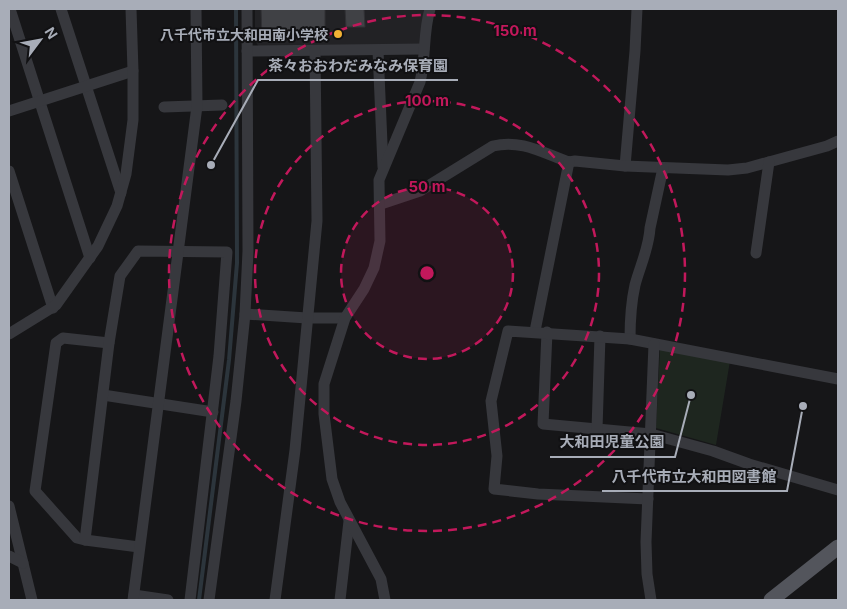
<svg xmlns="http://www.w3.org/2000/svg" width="847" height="609" viewBox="0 0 847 609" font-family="Inter,'Noto Sans JP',sans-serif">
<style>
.built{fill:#222225}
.green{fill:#1e261f}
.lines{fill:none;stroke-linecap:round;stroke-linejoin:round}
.stream{stroke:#2c353c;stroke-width:4}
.building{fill:#404145;stroke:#303034}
.minor{stroke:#37383d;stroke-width:11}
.major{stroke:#53555c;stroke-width:15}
.ring{fill:none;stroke:#c2185b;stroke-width:2.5;stroke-dasharray:9 6}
.poi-dot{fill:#f2b134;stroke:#111113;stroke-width:2}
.labels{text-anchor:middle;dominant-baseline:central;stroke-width:4;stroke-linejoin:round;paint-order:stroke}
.poi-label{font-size:14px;font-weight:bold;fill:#a8adb8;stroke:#111113;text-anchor:end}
.centre{fill:#c2185b;stroke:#111113;stroke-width:2.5}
.ring-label{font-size:15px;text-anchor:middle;font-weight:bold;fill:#c2185b;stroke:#111113;stroke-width:4;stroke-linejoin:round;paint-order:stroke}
.leader{fill:none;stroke:#a8adb8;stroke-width:2}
.callout-dot{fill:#a8adb8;stroke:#111113;stroke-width:2}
.callout-label{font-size:15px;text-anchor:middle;font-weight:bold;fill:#a8adb8;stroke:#111113;stroke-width:4;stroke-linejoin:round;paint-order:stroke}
</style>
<rect width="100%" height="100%" fill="#161618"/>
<path class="built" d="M255,9h172l-6,34 -3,2 -159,2 -4,-6z"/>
<path class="green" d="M660,349l70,12 -14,84 -60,-17z"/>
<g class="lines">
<path class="stream" d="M199,600l30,-240 8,-97 -1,-254"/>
</g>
<g class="building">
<path d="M261,9h64v30l-63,1z"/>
<path d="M345,9h19l1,18h-19z"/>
</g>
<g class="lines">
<g class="minor">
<path d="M10,9l80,249"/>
<path d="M61,9l60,184"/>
<path d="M378,50l5,117"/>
<path d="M247,51l177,-2"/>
<path d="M164,107l58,-2"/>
<path d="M9,111l124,-40"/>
<path d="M625,166l10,-115 2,-42"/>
<path d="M9,171l44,137"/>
<path d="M381,204l39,-13 73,-45c28,-7 50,7 76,16l6,-1 50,5 103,4 19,-2 80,-22 11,-5"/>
<path d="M756,253l13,-91"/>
<path d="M245,314l62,4h38"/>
<path d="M535,331l34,-169"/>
<path d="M547,332l-4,92 108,10 62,17 36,13 89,26"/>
<path d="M9,334l47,-29 42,-59 19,-40 9,-32 7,-54v-49l-2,-62"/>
<path d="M630,339c0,-18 1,-36 5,-54 5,-19 14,-37 15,-57l13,-60"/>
<path d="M103,395l110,17"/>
<path d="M597,429l3,-93"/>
<path d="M648,499l-110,-5 -44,-5 3,-33 -6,-55 17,-70 122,8 208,40"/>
<path d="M9,506l23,94"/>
<path d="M85,540l-8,-2 -42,-47 21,-148 7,-5 46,5"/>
<path d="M139,547l-54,-7 24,-197 11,-67 18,-25 89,1 -8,104 -29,244"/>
<path d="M9,556l14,7"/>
<path d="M134,595l34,5"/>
<path d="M133,600l64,-494 -1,-97"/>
<path d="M209,600l27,-199 9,-87 3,-63 -1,-242"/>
<path d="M275,600l20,-150 22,-229 -2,-170"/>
<path d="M340,600l9,-79"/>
<path d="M385,600l-4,-21 -41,-77 -8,-23 -8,-65v-30l21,-66 19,-29 10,-21 6,-27 -1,-61 41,-98c6,-24 3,-50 10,-73"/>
<path d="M651,600l-4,-26 -1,-32 8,-198"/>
</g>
<path class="major" d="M771,600l67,-53"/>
</g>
<circle cx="427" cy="273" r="86" fill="#c2185b" fill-opacity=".12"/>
<g class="ring">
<circle cx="427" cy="273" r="86"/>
<circle cx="427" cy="273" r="172"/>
<circle cx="427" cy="273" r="258"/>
</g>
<circle class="poi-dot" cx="338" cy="34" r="5"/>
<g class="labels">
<g class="poi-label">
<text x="328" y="34">八千代市立大和田南小学校</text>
</g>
</g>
<circle cx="427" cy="273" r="8" class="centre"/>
<g class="ring-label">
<text x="515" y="36">150 m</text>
<text x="427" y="106">100 m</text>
<text x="427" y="192">50 m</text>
</g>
<path class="leader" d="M211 165L258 80H458M691 395L675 457H550M803 406L787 491H602"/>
<g class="callout-dot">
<circle cx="211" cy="165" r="5"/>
<circle cx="691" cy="395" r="5"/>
<circle cx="803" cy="406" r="5"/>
</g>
<g class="callout-label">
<text x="358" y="71">茶々おおわだみなみ保育園</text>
<text x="612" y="447">大和田児童公園</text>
<text x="694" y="482">八千代市立大和田図書館</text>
</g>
<rect width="847" height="609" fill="none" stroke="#a8adb8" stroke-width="20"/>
<g transform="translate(40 40) rotate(58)" stroke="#111113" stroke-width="4" paint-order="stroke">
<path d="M0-4L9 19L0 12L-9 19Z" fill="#a8adb8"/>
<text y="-8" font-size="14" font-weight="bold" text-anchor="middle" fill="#a8adb8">N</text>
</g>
</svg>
